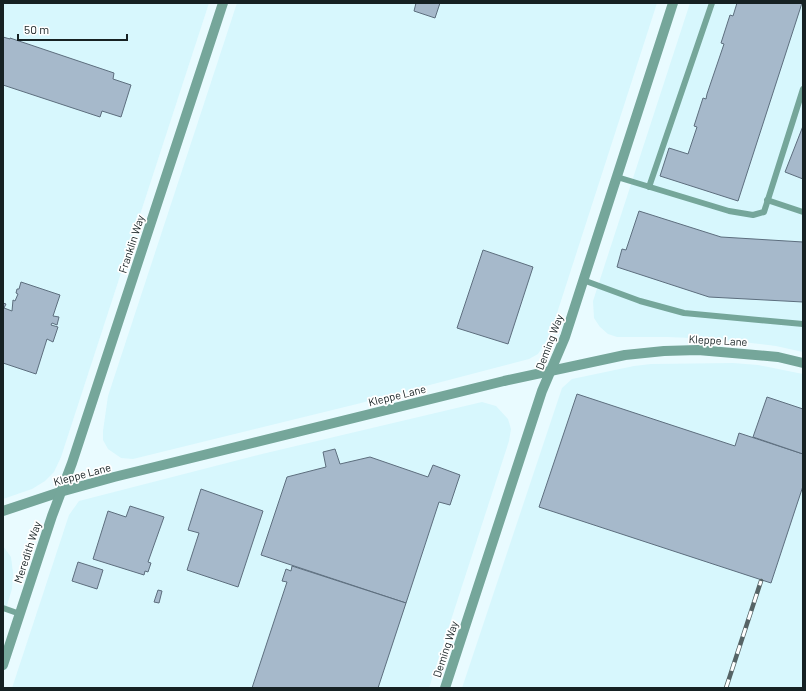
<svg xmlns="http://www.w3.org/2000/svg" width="806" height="691" viewBox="0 0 806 691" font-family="Barlow,sans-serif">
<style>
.built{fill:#d7f7fd}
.building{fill:#a6b9cb;stroke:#5d6e7e}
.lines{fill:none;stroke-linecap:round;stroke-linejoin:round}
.service{stroke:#75a69a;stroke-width:6}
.minor{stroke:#75a69a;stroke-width:10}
.tertiary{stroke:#75a69a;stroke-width:10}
.rail-casing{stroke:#566466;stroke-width:4.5}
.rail{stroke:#fff;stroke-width:3;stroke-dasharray:9;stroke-linecap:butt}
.labels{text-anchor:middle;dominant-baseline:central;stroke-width:3.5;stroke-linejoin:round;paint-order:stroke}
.street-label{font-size:11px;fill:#162123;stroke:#fff}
</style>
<rect width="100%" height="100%" fill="#e9fbff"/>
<g class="built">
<path d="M3,3h206l-148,454 -7,15 -9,9 -13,8 -29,10z"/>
<path d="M237,3h420l-107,332 -12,19 -9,5 -172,45 -224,55 -12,-1 -13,-9 -5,-9v-9l5,-35z"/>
<path d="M690,3h113v349l-27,-6 -59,-7 -50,-2h-50l-9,-3 -8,-7 -6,-9 -1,-17z"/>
<path d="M733,363l25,2 45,9v314h-341l100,-300 10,-9 62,-13 17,-2z"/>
<path d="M482,402l14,4 12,13 3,10 -2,12 -80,247h-417l57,-173 10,-14 183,-47z"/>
<path d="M3,546l8,11 2,16 -1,16 -9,29z"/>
</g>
<g class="building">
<path d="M416,3h24l-5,15 -21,-7z"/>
<path d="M737,3h65l-64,198 -78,-25 9,-28 19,6 9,-27 -3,-1 9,-28 3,1 1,-5 17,-50 -3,-1 9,-28 3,1z"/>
<path d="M3,37l7,2v-1l104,35 -1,6 18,6 -10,32 -19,-6 -2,6 -97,-32z"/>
<path d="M803,126v53l-18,-7z"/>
<path d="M639,211l82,26 82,5v60l-94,-5 -92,-30 5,-18 4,1z"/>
<path d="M483,250l50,17 -25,77 -51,-16z"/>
<path d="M21,282l39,13 -7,21 6,1 -2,8 -5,-2 -1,2 7,2 -5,15 -6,-3 -11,35 -33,-11v-60l3,1 -2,4 8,3 1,-11 2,1 3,-7 -2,-1 1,-4h2z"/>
<path d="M577,394l158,52 4,-13 64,21v32l-32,97 -232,-76z"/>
<path d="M767,397l36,12v45l-50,-17z"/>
<path d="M335,449l5,15 30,-7 58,20 5,-12 27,10 -10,30 -11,-3 -33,101 -145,-48 26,-78 39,-10 -3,-15z"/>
<path d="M201,489l62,22 -25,76 -51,-17 12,-37 -11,-3z"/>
<path d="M130,506l34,11 -16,45 3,1 -3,9 -3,-1 -1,4 -51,-16 15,-48 18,6z"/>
<path d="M78,562l25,8 -6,19 -25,-8z"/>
<path d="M292,566l114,37 -28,85h-126l35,-106 -5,-1 4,-12 5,2z"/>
<path d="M158,590l4,1 -3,12 -5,-1z"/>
</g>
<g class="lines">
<g class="service">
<path d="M617,177l112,34 24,4 11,-3 39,-123"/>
<path d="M649,187l63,-184"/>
<path d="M767,200l36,12"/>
<path d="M583,280l57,21 44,12 119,11"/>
<path d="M3,608l17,6"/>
</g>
<g class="minor">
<path d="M3,511l57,-19 54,-15 390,-96 121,-26 39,-4 34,-1 80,7 25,6"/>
<path d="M445,688l97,-297 23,-54 108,-334"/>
</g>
<path class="tertiary" d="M3,665l49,-149 20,-53 151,-460"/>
<g class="rail-casing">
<path id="rail" d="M726,688l35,-107"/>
</g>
<use href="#rail" class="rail"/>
</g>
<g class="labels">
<g class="street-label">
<text transform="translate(131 244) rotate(-72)">Franklin Way</text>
<text transform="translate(718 340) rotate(3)">Kleppe Lane</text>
<text transform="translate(549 342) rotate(-69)">Deming Way</text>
<text transform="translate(397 395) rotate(-14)">Kleppe Lane</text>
<text transform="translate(82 474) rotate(-15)">Kleppe Lane</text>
<text transform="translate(27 552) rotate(-72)">Meredith Way</text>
<text transform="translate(445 649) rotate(-72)">Deming Way</text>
</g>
</g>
<rect width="806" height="691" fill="none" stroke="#162123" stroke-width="8"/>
<path d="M18 34v6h109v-6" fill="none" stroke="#162123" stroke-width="2"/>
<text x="24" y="34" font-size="12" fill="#162123" stroke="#ffffff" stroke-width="3" paint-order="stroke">50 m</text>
</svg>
